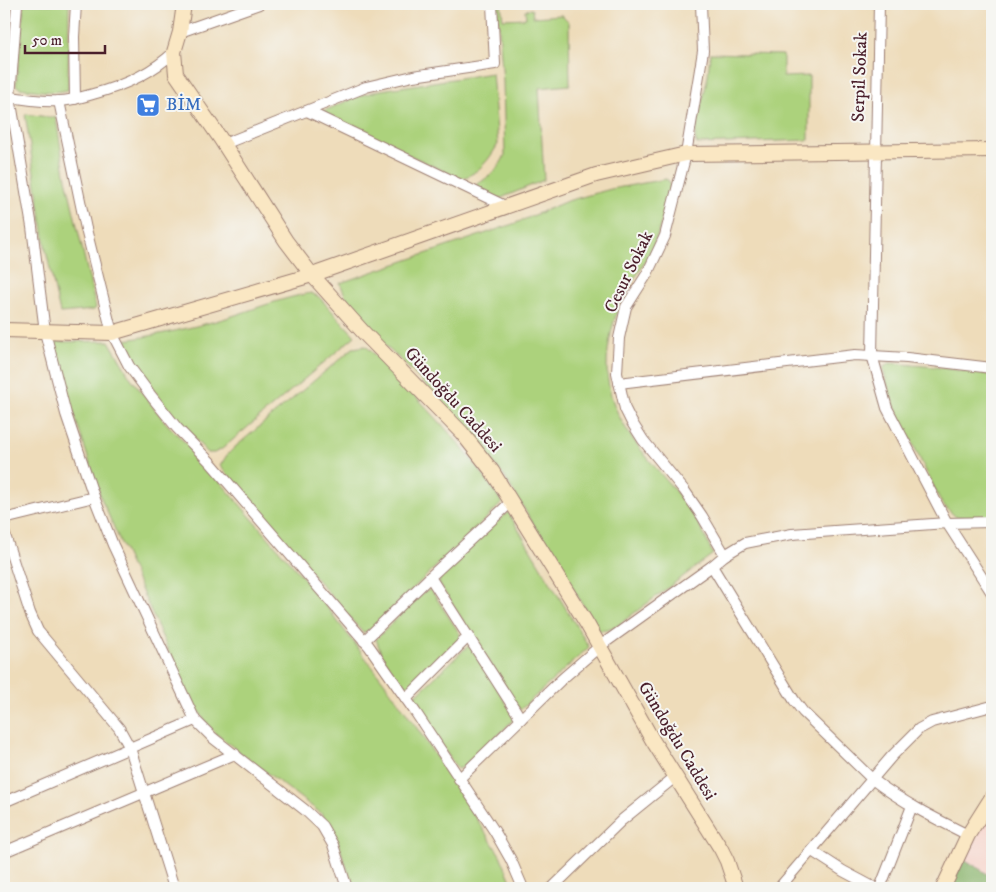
<svg xmlns="http://www.w3.org/2000/svg" width="996" height="892" viewBox="0 0 996 892" font-family="'IM FELL DW Pica',serif">
<style>
.built{fill:#f7d1c8}
.green{fill:#acd27c;stroke:#7b7854}
.forest{fill:#89b46c;stroke:#6a6a4c}
.lines{fill:none;stroke-linecap:round;stroke-linejoin:round}
.street-casing{stroke:#9c7e72;stroke-width:12}
.secondary-casing{stroke:#9c7e72;stroke-width:16}
.street{stroke:#fff;stroke-width:10}
.secondary{stroke:#fae7c3;stroke-width:14}
.labels{text-anchor:middle;dominant-baseline:central;stroke-width:4;stroke-linejoin:round;paint-order:stroke}
.street-label{font-size:18px;fill:#4a1f2b;stroke:#f6f6f2}
.shop-label{font-size:18px;fill:#366cbe;stroke:#f6f6f2;text-anchor:start}
</style>
<rect width="100%" height="100%" fill="#f6f6f2"/>
<filter id="ink" filterUnits="userSpaceOnUse"><feTurbulence type="fractalNoise" baseFrequency=".02" numOctaves="2"/><feDisplacementMap in="SourceGraphic" scale="10" xChannelSelector="R" yChannelSelector="G"/><feConvolveMatrix kernelMatrix="1 2 1 2 8 2 1 2 1" color-interpolation-filters="sRGB"/></filter>
<filter id="wash" filterUnits="userSpaceOnUse"><feTurbulence type="fractalNoise" baseFrequency=".0096" numOctaves="4" result="noise"/><feDisplacementMap in="SourceGraphic" scale="20" xChannelSelector="R" yChannelSelector="G"/><feGaussianBlur stdDeviation="1.12" result="paint"/><feColorMatrix in="noise" values="0 0 0 0 0 0 0 0 0 0 0 0 0 0 0 0 0 1.4 0 .05"/><feComposite in="paint" operator="in"/></filter>
<g filter="url(#wash)">
<rect width="100%" height="100%" fill="#eedcba"/>
<path class="built" d="M992,810v78l-28,-29z"/>
<g class="green">
<path d="M24,4h45l-1,86c-16,4 -33,0 -49,-2l-3,-3z"/>
<path d="M497,4h4l2,15 23,-1 -1,-8 7,-1 1,8 29,-2 7,7 1,63 -31,3 5,92 -45,19 -21,-10 -2,-4c13,-8 23,-16 29,-30l-2,-73z"/>
<path d="M710,53l73,2v22l26,-1v64l-112,4 -2,-5 1,-9 12,-54z"/>
<path d="M492,73l6,71c-9,16 -19,29 -37,35l-131,-61 -6,-7 32,-14 25,-7z"/>
<path d="M25,114l31,4 9,56 31,134 -2,2 -34,3 -14,-62z"/>
<path d="M666,179l3,2 1,6c-5,22 -10,45 -20,66 -10,20 -26,37 -33,59 -8,24 -13,51 -8,75 10,53 63,91 89,136 6,10 10,21 15,31l-96,72 -9,4 -9,1 -95,-155 -45,-56 -56,-58 -33,-30 -25,-37 -5,-12 176,-60 51,-22 44,-12z"/>
<path d="M311,293l8,4 36,39 -133,113 -8,4h-6c-33,-35 -61,-67 -82,-109l-1,-4c33,-5 66,-12 98,-21 29,-9 58,-21 88,-26z"/>
<path d="M109,341l21,36 35,45 32,33 116,134 74,97 32,45 81,124 14,33h-160l-19,-54 -13,-20 -72,-54 -35,-27 -10,-12 -19,-30 -85,-193 -35,-109 -11,-47z"/>
<path d="M366,346c49,49 99,98 136,157l-131,126 -8,4 -143,-167 7,-11 8,-8 118,-99z"/>
<path d="M890,363l45,4 57,8v142h-36l-14,-13 -50,-103 -9,-32 2,-3z"/>
<path d="M508,512l81,135 -69,63 -81,-127 1,-8z"/>
<path d="M429,590h2l29,44v5c-11,10 -43,49 -57,47l-21,-30 -6,-17 46,-45z"/>
<path d="M468,646l3,2 42,66 1,5 -47,47 -10,3 -43,-67 -1,-4z"/>
</g>
<path class="forest" d="M964,859l28,18v11h-42z"/>
</g>
<g filter="url(#ink)">
<g class="lines">
<g class="street-casing">
<g id="street">
<path d="M17,4l-7,93 22,130 13,105 21,82 28,83 19,48 82,175 18,18 92,72 17,16 11,19 14,43"/>
<path d="M701,4l2,47 -17,103 -21,82 -18,38 -21,33 -7,31 -2,35 8,36 6,12 12,19 41,50 18,26 23,39"/>
<path d="M879,4l-7,351 15,53 60,115 45,70"/>
<path d="M180,32l79,-28"/>
<path d="M5,96c17,3 37,6 54,5 12,0 23,-4 34,-7 30,-8 58,-20 81,-42"/>
<path d="M75,99l-1,-62 2,-33"/>
<path d="M59,101l27,128 26,104 17,33 23,31 25,31 34,35 158,183 47,67 79,119 16,28 12,28"/>
<path d="M307,111l200,96"/>
<path d="M224,144l142,-57 47,-11 82,-12 -3,-60"/>
<path d="M619,383l236,-28 52,3 85,10"/>
<path d="M511,502l-81,75 91,142"/>
<path d="M4,519l90,-22"/>
<path d="M4,532l26,81 8,18 81,97 11,20 44,140"/>
<path d="M712,566l82,134 9,12 69,67c30,23 62,39 96,56"/>
<path d="M364,641l66,-64"/>
<path d="M406,699l63,-63"/>
<path d="M459,779l103,-100 38,-33 112,-80 13,-11 20,-12 47,-9 155,-11 45,-1"/>
<path d="M4,802l191,-82"/>
<path d="M812,851l31,20 32,17"/>
<path d="M4,852l231,-98"/>
<path d="M552,888l70,-68 53,-43"/>
<path d="M779,888l113,-132 27,-27 13,-7 60,-16"/>
<path d="M880,888l32,-82"/>
</g>
</g>
<g class="secondary-casing">
<g id="secondary">
<path d="M184,4l-4,28 -6,20 2,22 44,64 66,103 26,34 52,58 98,100 30,38 95,153 66,117 68,108 6,12 9,27"/>
<path d="M4,330l108,3 200,-58 284,-100 90,-21 306,-4"/>
<path d="M943,888l25,-53 24,-38"/>
</g>
</g>
<use href="#street" class="street"/>
<use href="#secondary" class="secondary"/>
</g>
</g>
<defs>
<g id="supermarket-square" transform="scale(1.25)"><rect x="-9" y="-9" width="18" height="18" rx="4" fill="#3f7fe0" stroke="#f6f6f2"/><path d="M-6-5.5h2.5l.6 2H6L4.5 2H-2.5L-4.4-4H-6ZM-1.5 3.2a1.3 1.3 0 1 0 .1 0ZM3 3.2a1.3 1.3 0 1 0 .1 0Z" fill="#fff"/></g>
</defs>
<g fill-rule="evenodd">
<use href="#supermarket-square" x="148" y="105"/>
</g>
<g class="labels">
<g class="street-label">
<text transform="translate(860 77) rotate(-88)">Serpil Sokak</text>
<text transform="translate(629 272) rotate(-64)">Cesur Sokak</text>
<text transform="translate(453 400) rotate(48)">Gündoğdu Caddesi</text>
<text transform="translate(677 741) rotate(59)">Gündoğdu Caddesi</text>
</g>
<g class="shop-label">
<text x="166" y="105">BİM</text>
</g>
</g>
<rect width="996" height="892" fill="none" stroke="#f6f6f2" stroke-width="20"/>
<path d="M25 45v8h80v-8" fill="none" stroke="#4a1f2b" stroke-width="2.5"/>
<text x="32" y="45" font-size="15" fill="#4a1f2b" stroke="#f6f6f2" stroke-width="4" paint-order="stroke">50 m</text>
</svg>
